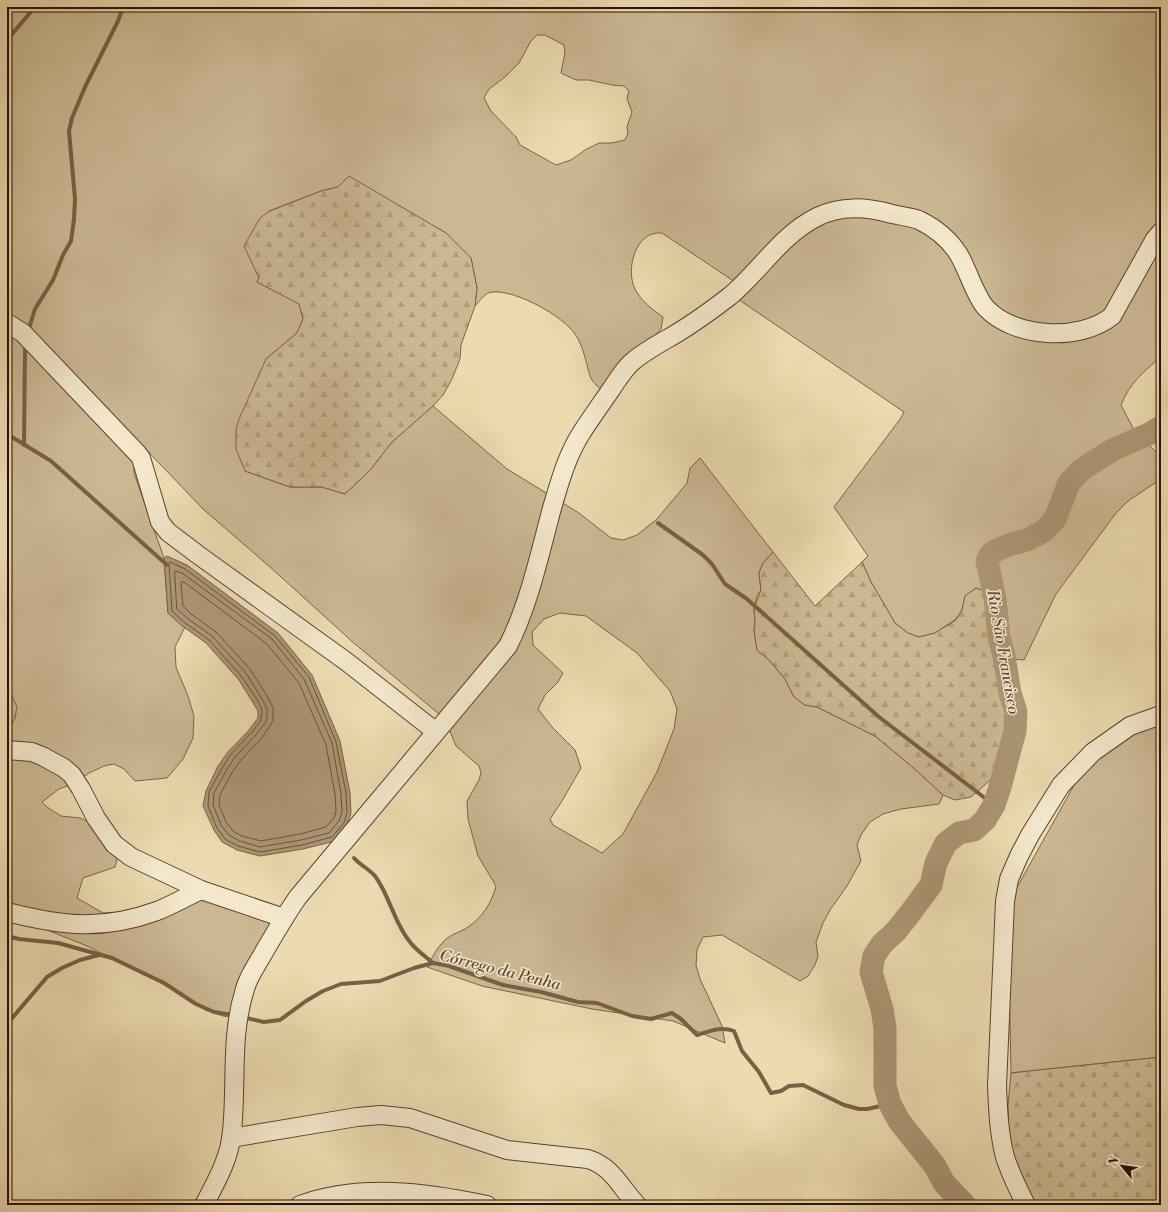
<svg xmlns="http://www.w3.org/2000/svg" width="1168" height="1212" viewBox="0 0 1168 1212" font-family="'Libre Bodoni',serif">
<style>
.grass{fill:#cbb893;stroke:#7c634a;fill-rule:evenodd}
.forest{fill:url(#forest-firs);stroke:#7c634a}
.water{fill:#ab9575;stroke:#785f46}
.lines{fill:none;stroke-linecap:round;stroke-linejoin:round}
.shore{stroke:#6c523a;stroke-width:1}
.stream{stroke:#785f46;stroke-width:4}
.river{stroke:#ab9575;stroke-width:23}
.minor-casing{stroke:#5c412c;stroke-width:20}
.minor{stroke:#f3e8cc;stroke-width:18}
.labels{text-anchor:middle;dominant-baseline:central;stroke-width:3;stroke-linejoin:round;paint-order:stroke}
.water-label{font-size:16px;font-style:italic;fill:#654b35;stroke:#f3e8cc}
</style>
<defs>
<pattern id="forest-firs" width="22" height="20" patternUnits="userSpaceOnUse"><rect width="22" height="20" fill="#cbb893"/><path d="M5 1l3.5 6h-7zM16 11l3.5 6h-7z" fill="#ae9d7d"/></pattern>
</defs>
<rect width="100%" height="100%" fill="#ecdbb1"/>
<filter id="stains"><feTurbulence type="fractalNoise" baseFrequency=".005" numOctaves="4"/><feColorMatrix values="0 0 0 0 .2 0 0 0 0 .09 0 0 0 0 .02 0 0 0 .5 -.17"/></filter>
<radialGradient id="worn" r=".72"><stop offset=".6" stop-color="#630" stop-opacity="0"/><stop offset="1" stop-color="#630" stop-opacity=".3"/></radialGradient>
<g class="grass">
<path d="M7,7h1154v350c-17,14 -32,27 -40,48l13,25 23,23 4,26 -33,22 -12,12 -60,81 -32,66 -14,-1 -3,-27 -10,-8 -12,-33 -9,-3 -11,8 -3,14 -6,9 -21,14 -16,4 -11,-4 -13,-10 -24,-41 -9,-20 6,-6 -34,-49 67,-89 3,-6 -175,-119 9,-9 -76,-51c-26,-3 -37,36 -27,56 6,12 18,21 28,28l-2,12 -56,64c-4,-4 -10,-8 -13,-13 -2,-3 -3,-8 -4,-11 -3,-12 -6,-25 -13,-35 -12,-18 -59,-44 -82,-42 -8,0 -13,9 -18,14l2,-18 -6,-30 -25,-25 -47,-27 -61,-19 -17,4 -52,20 -16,52 6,15 -2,4 43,22 3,15 -6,14 -31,26 -21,112 45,16h32l23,7 26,-25 21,-27 41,-36 74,63 72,44 32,25 12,2 14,-5 20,-16 30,-36 3,-15 10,-10 73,94 -10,11 -4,10 2,17 -4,6 -3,13 1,13 -1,8 3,20 13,11 15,18 9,18 11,8 12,2 58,29 41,34 27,25 -4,9 -38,5 -18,5 -13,8 -9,13 -4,10 4,16 -14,25 -17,24 -7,13 -7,19 2,14 -3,9 -7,11 -8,5 -78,-46 -19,2 -6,13 -1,15 4,14 22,47 3,17 -52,-22 -81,-12 -110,-23 -55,-19c5,-9 9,-18 17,-26 7,-7 17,-9 24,-14 14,-9 24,-25 28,-41l-18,-30 -10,-37 -1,-18 12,-21 2,-7 -2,-7 -23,-20 -9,-22 -8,-10 -84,-70 -85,-77 -67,-58 -63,-66 -7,7 1,23 30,85 4,55 17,14 -10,20 1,20 12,29 6,20 -1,22 -10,21 -16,19 -32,3 -11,-12 -10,-5 -10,2 -15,7 -14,10 -16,6 -17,13 5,5 14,9 19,2 16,7 22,31 -3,11 -32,11 -6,20 26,15 33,-2 50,-15 44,8 52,18 -45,96 -14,-2 -18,-6 -40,-25 -78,-39 -80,-32v-182l8,-14 -4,-24 -4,-4v-50l2,-8 -2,-3zM537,35h8l19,10 1,8 -4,20 15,7h13l23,5 12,1 5,5 -2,8 5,13 -5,15 1,6 -3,7 -13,3h-13l-14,7 -14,10 -15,5 -36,-20 -4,-8 -25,-26 -7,-13 5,-9 16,-12 14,-14 12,-22zM560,613l26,3 51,37 33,38 7,18 -3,20 -17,43 -34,62 -21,19 -49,-28 -3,-6 12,-18 19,-33 -6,-18 -23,-23 -14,-18 7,-14 13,-13 5,-9 -30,-28 -1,-13 12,-13z"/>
<path d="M1161,713v344l-150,16 -3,-152 4,-24 8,-15 81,-145z"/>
</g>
<g class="forest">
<path d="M349,176l97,57 25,25 6,30 -2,18 -14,39 -1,14 -8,20 -9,16 -10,11 -41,36 -21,27 -26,25 -23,-7h-32l-45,-16 -9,-22v-19l3,-11 27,-60 31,-26 6,-14 -4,-15 -42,-22 2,-4 -15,-32 16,-28 10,-7 51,-20 17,-4z"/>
<path d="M773,552l42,54 47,-44 9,20 24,41 13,10 11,4 16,-4 21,-13 6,-10 3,-14 11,-8 9,3 12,33 10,8 3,27 -4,15 3,20 4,10v11l-5,10 -3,17 2,13 -4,14 -32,28 -16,3 -12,-5 -27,-25 -41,-34 -58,-29 -12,-2 -11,-8 -9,-18 -15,-18 -13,-11 -3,-20 1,-8 -1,-13 7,-19 -2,-17 4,-10z"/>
<path d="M7,690l4,4 6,13 -2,11 -8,14z"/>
<path d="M1161,1057v148h-131l-21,-61 -1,-39 3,-32z"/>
</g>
<path class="water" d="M167,556l20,9 91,68 34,42 28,66 10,52 1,20 -4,12 -12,16 -32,8 -43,7 -23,-6 -15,-8 -8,-12 -11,-24 3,-15 12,-25 10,-14 21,-22 9,-12v-7l-19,-31 -33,-37 -25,-18 -13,-12 -4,-55z"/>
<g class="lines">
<g class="shore">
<path d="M170,562l15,7 90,67 34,41 27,65 10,51 1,20 -3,10 -12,14 -30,8 -42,7 -22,-6 -13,-7 -8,-11 -9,-22 1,-14 13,-24 9,-14 21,-22 9,-12 1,-10 -4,-9 -16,-24 -33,-37 -25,-18 -12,-11 -3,-47z"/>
<path d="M175,571l7,2 90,66 32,40 28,64 9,51 1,18 -3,9 -10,12 -28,7 -41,7 -20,-6 -11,-6 -8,-10 -8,-20 1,-12 12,-22 9,-14 21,-22 9,-12 2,-5v-9l-5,-10 -16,-26 -34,-37 -25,-18 -10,-9z"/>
<path d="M182,582h2l83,62 32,39 27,62 9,49 1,17 -2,7 -8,9 -26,7 -39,7 -19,-5 -9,-5 -7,-9 -7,-17 1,-10 11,-21 9,-13 21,-22 9,-13 3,-6v-12l-6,-12 -17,-27 -34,-37 -25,-18 -8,-8 -2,-22z"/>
</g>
<g class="stream">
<path d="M7,40l28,-33"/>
<path d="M29,328l6,-19 18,-29 10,-25 8,-14 3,-22 1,-20 -6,-68 3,-13 13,-31 33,-66 5,-14"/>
<path d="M7,434l44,27 116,104"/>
<path d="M24,445l1,-97"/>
<path d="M658,523l45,32 9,9 13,20 22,15 132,118 115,88"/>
<path d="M354,858c6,7 15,11 21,18 15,20 19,47 35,66 6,8 16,15 23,21"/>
<path d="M7,936l12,3 39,4 54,15 52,25 32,21 18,8 20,3"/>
<path d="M242,1017l22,5 16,-2 26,-19 17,-10 18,-7 39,-3 34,-13 19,-5 16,3 54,19 38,7 37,10 19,1 35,13 19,3 21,-6 9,6 16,16c13,-4 24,-9 37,-4l8,20 17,21 12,21 10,-2 8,-5 14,-1 41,20 15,4h8l23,-5"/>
<path d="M7,1024l40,-47 15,-9 18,-8 19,-5"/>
</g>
<path class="river" d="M965,1205l-21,-22 -9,-17 -36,-45 -9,-17 -5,-18v-58l-3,-19 -11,-37 3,-16 8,-12 14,-13 12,-15 23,-31 5,-22 10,-20 13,-10 15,-3 11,-10 9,-15 6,-18 15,-56 1,-19 -6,-19 -6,-37 -5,-19 -4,-38 -8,-38 3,-6 5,-4 14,-6 18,-5 17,-9 11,-12 14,-36 12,-13 33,-21 35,-15 12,-7"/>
<g class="minor-casing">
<g id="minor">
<path d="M7,323l16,10 114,120 4,5 19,64 8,10 29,22 150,108 88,69"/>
<path d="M7,750l25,2 10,4 22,12 8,7 9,14 15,29 18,26 17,13 70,33 83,28"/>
<path d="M7,912c55,14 95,19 150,-1 15,-6 29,-14 44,-21"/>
<path d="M231,1138l126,-21 24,-2 29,3 97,32 81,9c25,8 32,28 49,46"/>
<path d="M204,1205c12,-23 26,-47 28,-74 5,-48 -2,-95 13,-142 3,-11 9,-20 15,-30 12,-21 24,-42 38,-62l210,-251c21,-42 32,-93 44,-138 8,-27 15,-53 30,-76 9,-14 19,-28 28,-41 7,-10 13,-21 22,-29 13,-11 28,-19 42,-27 20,-12 38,-25 56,-39 30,-25 51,-61 87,-79 25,-12 49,-10 75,-3 9,2 19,3 27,6 16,8 31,20 40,35 9,15 16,41 27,53 28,30 94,34 126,8l43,-77 6,-7"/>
<path d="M300,1205c59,-22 126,-13 187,0"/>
<path d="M1026,1205c-8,-16 -16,-32 -21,-48 -6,-23 -7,-47 -8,-71l8,-185 4,-22 10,-23 11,-21 31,-50 32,-33 37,-26 31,-11"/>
</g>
</g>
<use href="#minor" class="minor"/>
</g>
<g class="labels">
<g class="water-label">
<text transform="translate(1003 652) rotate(80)">Rio São Francisco</text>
<text transform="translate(500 970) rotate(14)">Córrego da Penha</text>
</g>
</g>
<rect width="1168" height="1212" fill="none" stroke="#ecdbb1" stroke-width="24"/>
<rect x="8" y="8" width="1152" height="1196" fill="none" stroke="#2c0e00" stroke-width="2"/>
<rect x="12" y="12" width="1144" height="1188" fill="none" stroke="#2c0e00"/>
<g transform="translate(1122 1166) rotate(299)" stroke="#f3e8cc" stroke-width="3" paint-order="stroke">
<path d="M0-3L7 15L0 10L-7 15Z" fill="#2c0e00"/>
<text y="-6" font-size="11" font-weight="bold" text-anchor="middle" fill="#2c0e00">N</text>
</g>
<rect width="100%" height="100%" filter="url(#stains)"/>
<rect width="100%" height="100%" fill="url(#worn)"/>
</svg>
